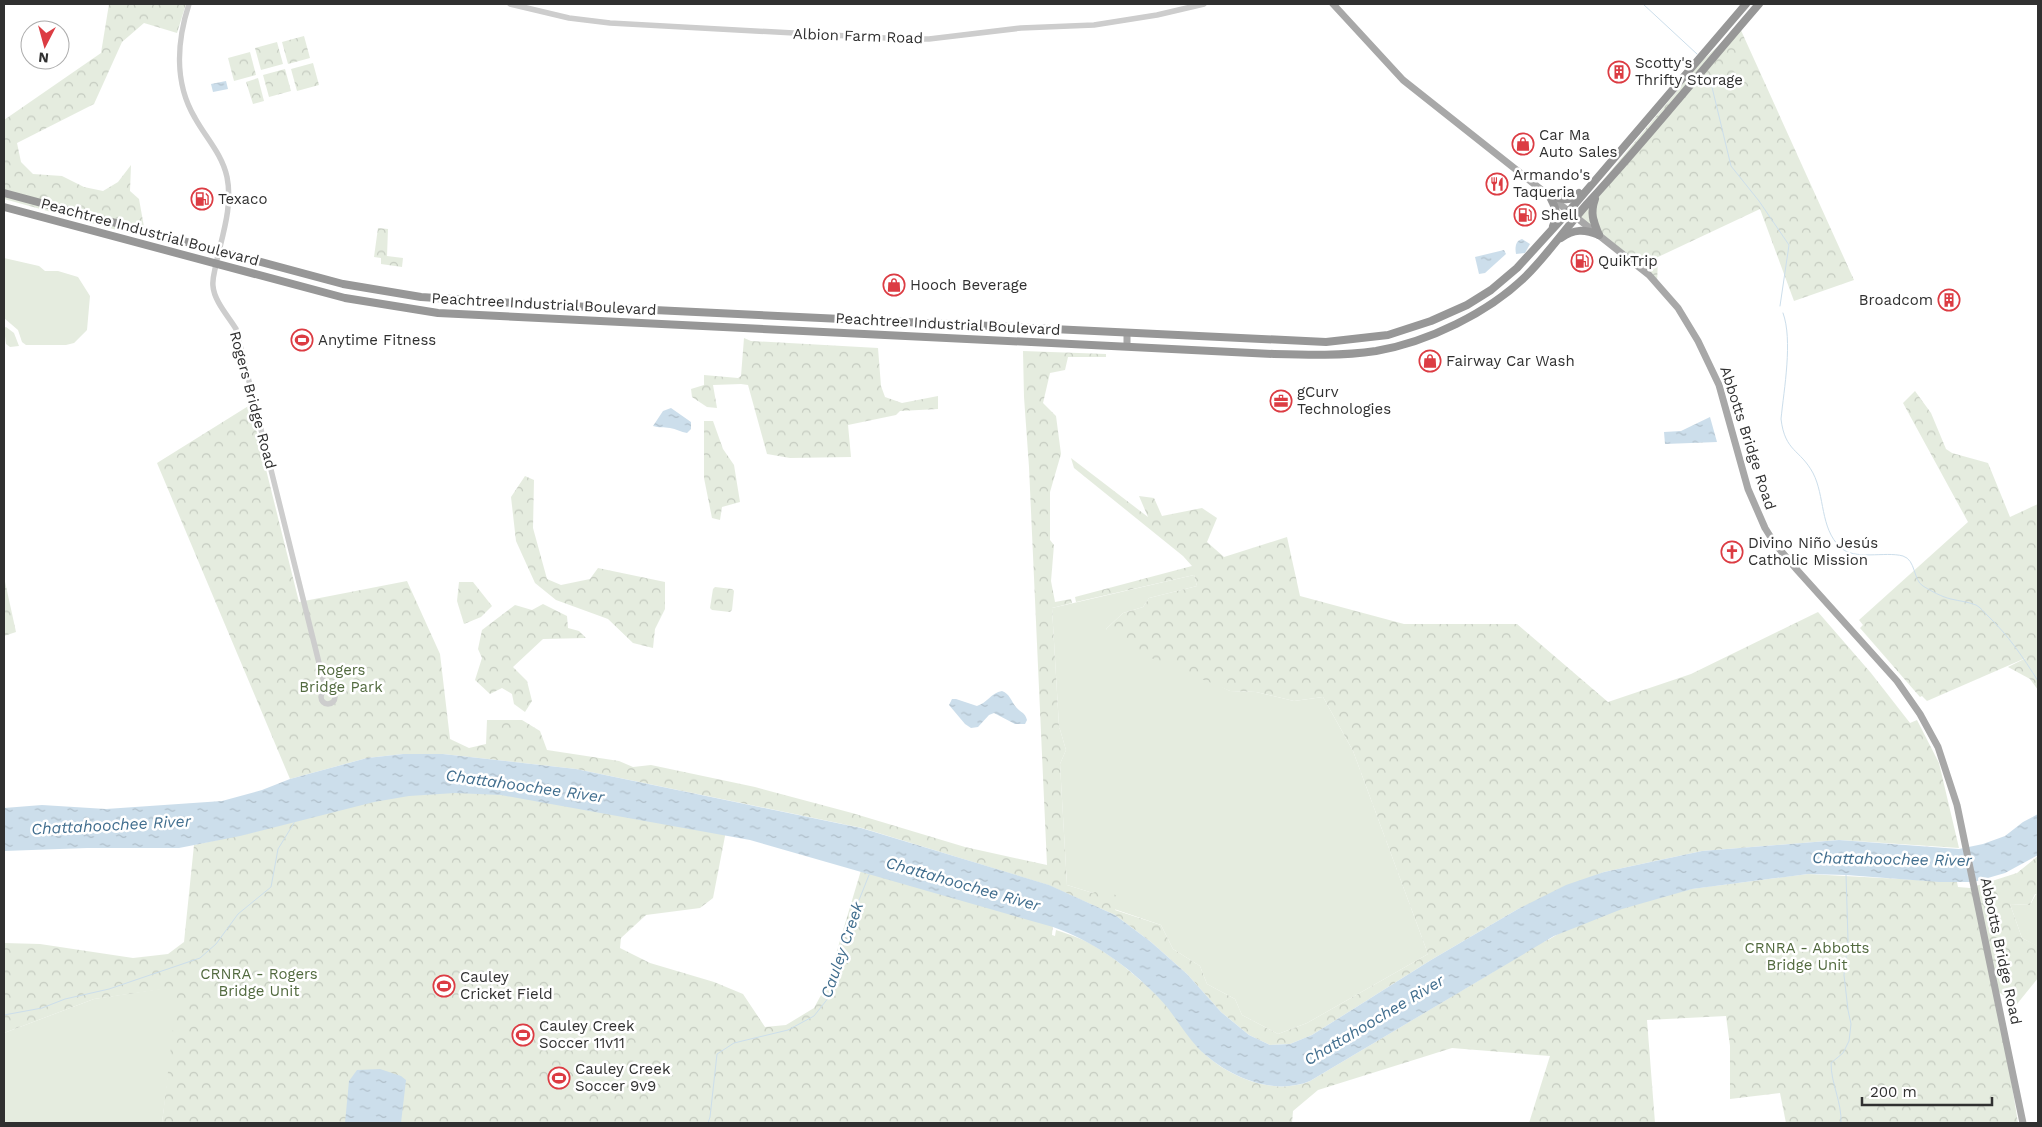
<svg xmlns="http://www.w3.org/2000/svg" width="2042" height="1127" viewBox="0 0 2042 1127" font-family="'Work Sans',sans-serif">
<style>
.grass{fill:#e5ecdf}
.forest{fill:url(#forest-crowns)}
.water{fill:url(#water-ripples)}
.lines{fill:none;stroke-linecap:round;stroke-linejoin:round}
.stream{stroke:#ccdeeb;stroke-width:1}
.minor{stroke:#cdcdcd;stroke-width:5.5}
.major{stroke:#a8a8a8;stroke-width:7}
.highway{stroke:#979797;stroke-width:8}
.labels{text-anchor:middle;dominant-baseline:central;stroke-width:5;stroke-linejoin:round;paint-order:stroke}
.street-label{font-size:15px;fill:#303030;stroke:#fff}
.poi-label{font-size:15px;fill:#303030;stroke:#fff;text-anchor:start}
.park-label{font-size:15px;fill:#526a3f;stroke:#fff}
.water-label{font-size:16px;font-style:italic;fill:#416e8e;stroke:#fff}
</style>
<defs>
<pattern id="forest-crowns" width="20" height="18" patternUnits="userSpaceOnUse" patternTransform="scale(1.25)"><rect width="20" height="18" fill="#e5ecdf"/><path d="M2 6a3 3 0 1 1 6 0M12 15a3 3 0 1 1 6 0" fill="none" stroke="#c5cbc0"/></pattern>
<pattern id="water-ripples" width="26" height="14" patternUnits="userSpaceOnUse" patternTransform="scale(1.25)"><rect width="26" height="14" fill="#ccdeeb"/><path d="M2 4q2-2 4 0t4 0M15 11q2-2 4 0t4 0" fill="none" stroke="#b0bfca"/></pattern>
</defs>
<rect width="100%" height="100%" fill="#fff"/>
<g class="grass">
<path d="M4,258l35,8 6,5h13l20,6 12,19 -3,34 -13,13 -8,2h-40l-4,-3 -4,-12 -14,-12z"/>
<path d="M6,327l8,6 5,13 -9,1 -4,-3 -2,-16z"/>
<path d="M1194,575l3,11 -48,12 -6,9 -20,6 -17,16 124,62 26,1 38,9 29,-4 30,54 75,203 -121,69 -29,11 -36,-19 -7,-16 -28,-15 -7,-18 -27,-17 -12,-24 -47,-16 -21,-16 -26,-8 -7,-121 6,-14 -7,-24 -7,-118z"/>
<path d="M2036,894l2,1v51h-1l-15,-8 -12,-34 20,1z"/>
<path d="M180,986l-18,137h-158v-90l90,-34z"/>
</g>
<g class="forest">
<path d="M109,4h77l-9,29 -33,-10 -22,19 -28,62 -77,39 4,19 12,12 29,2 22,11 19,4 15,-9 13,-17 -1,26 9,8 7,39 -142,-39v-79l97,-67z"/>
<path d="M1739,26l115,254 -60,21 -34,-92 -102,48 -1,28 -82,-71 126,-152z"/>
<path d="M304,36l6,22 -22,6 -6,-22z"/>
<path d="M277,42l6,22 -22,6 -6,-22z"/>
<path d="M250,52l6,23 -22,6 -6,-23z"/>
<path d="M313,63l6,22 -22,6 -6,-22z"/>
<path d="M285,69l6,22 -22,6 -6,-22z"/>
<path d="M258,78l6,23 -11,3 -7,-22z"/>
<path d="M378,228l10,1 -1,27 16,2 -1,9 -21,-3v-6l-7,-1z"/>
<path d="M744,338l7,3 127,7 3,38 4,11 17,6 36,-7v13l-38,2 -4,4 -48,10 3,32 -61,1 -23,-4 -19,-69 -7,-1 -28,1 4,23 -10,-1 -15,-10 -1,-8 13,-4v-10l34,3 3,-2z"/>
<path d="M1023,351l83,3v3h-38l-3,13 -15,3 -7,30 13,13 5,38 -11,38v48l4,5 -3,36 4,21 16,-3 1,4 -20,5 7,118 7,24 -6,14 7,121 26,8 13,-6 14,12 -5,11 46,15 12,24 27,17 7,18 28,15 7,16 36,19 29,-11 121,-69 -75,-203 -30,-54 -29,4 -38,-9 -26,-1 -105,-44 -19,-18 17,-16 20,-6 6,-9 48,-12 -3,-11 -118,27 -1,-5 117,-31 -9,-10 -109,-88 -3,-10 77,59 -9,-21 15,2 8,18 40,-8 15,10 -10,24 17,15 63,-20 13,59 104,28h113l91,78 83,-28 127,-62 53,61 39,50 7,-3 22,43 20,85 -120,-8 -137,11 -98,21 -86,37 -87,51 -119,75 -22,9 -20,1 -21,-10 -28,-23 -34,-38 -36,-32 -36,-27 -67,-30 -186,-57 -286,-59 -133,-15h-40l-36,4 -77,21 -133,-316 93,-58 49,197 108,-21 33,73 10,85 19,9 17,-4 1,-24h35l18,11 7,19 72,11 14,6 18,-2 104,22 97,26 113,34 82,18 -18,-398 -5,-70z"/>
<path d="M1915,391l16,22 15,36 6,4 36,10 22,54 28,-13v186l-8,-11 -22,-12 20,-10 -101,44 -5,-5 -2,1 -60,-69 3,-3 -4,-5 109,-98 -65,-119z"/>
<path d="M704,421h9l10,28 11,16 6,37 -18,5 -2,13 -8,-2 -8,-40z"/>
<path d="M525,476l9,4 -1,48 14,51 14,6 29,-6 8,-11 67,14v27l-10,20 -2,19 -20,-5 -25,-24 -52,-19 -21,-17 -19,-42 -5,-44z"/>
<path d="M4,577l12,55 -12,4z"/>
<path d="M459,582h14l19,24 -11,11 -17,7 -7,-23z"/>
<path d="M715,587l17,2 2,2 -2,19 -2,2 -18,-2 -2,-2 3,-19z"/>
<path d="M543,604l24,12 1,12 11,3 7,7 -43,1 -30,28 14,14 5,20 -7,11 -11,-8 -2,-10 -10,-6 -12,6 -15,-14 7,-22 -4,-9 4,-19 33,-25 17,5z"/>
<path d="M437,784l289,47 -13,67 -13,10 -54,7 -25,23 -1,10 30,15 64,19 29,12 22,33 21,-2 28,-17 13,-24 35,-117 191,56 -1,12 3,1 1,-6c12,4 24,8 35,14 30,17 58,43 82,67 10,10 15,24 24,35 25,29 76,51 113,35l183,-109 14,-16 41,-16 44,-26 99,-25 117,-15 149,8 1,5 12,1 47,-15 21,-17v39l-3,-1 -5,11 -20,-1 12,34 16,8v32l-21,26 -20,-13 21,132h-232l-6,-30 -50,6v-53l-4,-30 -79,4 8,103h-126l21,-67 -98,-8 -134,42 -25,21 -1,12h-1130l16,-136 -84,12 -90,34v-90l36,1 93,14 35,-4 16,-12 10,-97 64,-14z"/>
</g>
<g class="water">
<path d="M226,81l2,8 -15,3 -2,-8z"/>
<path d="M1522,239l8,5 -5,9 -9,1c-1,-6 -1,-13 6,-15z"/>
<path d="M1504,250l2,4 -21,19 -6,1 -4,-17z"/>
<path d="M671,408l20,14v7l-4,4c-6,-1 -11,-4 -17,-5 -6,-1 -11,0 -17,-2l10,-15z"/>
<path d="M1710,417l7,25 -52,2 -1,-12 17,-1z"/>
<path d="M1002,691c8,3 9,10 14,16 5,6 9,5 11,13l-2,4h-10l-21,-11 -5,2 -11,12 -7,1 -6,-4 -16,-19 3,-6h4l21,7c10,-3 14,-13 25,-15z"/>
<path d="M403,754h40l133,15 285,59 188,57 66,30 36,27 36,32 34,38 28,23 21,10 20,-1 22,-9 119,-75 87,-51 48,-24 38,-13 98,-21 137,-11 120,9 24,-5 22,-8 18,-14 15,-8v41l-33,18 -31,9h-35l-93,-7 -38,-1 -116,15 -70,20 -68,27 -244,145c-38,16 -85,-6 -112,-33 -15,-16 -25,-36 -40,-51 -30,-31 -65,-56 -105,-70l-303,-87 -249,-45 -46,-2 -46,3 -35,6 -134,34 -61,12h-92l-83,3v-43l38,-3 64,4 116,-8 40,-11 28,-11 77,-21z"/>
<path d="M380,1069l21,7 5,4 -5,43h-56l4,-42 8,-11z"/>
</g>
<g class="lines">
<g class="stream">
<path d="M1643,4l54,50"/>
<path d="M1711,83l20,83 28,35 30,44 -9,61"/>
<path d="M1783,313c10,27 1,76 -2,106 4,33 19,30 32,54 12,23 7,55 27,74 14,14 45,4 63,9 13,4 10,24 20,30 8,5 19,11 28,13 8,2 18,3 25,6 4,2 8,7 12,11 20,19 35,41 50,65"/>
<path d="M4,1015l38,-7 23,-9 44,-10 91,-31 16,-14 22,-30 33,-27 7,-38 16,-26"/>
<path d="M708,1123l2,-6 7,-63 17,-11 54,-13 26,-14 15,-19 11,-49 29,-73"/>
<path d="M1841,1123c1,-21 -10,-39 -10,-60l12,-10 6,-12 2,-17 -3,-14 -4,-35 4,-35 -2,-66"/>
</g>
<g class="minor">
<path d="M189,4c-12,37 -15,79 6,114 11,20 27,36 32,59 6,29 -5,59 -11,87 -1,7 -4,14 -3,22 1,15 16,31 23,43l90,362"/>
<path d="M510,4l59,14 41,5 294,16h25l92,-11 73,-3 63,-10 47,-11"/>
<circle cx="328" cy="697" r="7"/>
</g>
<g class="major">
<path d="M1333,4l70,76 246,195 29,33 20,33 21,44 29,104 17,39 10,16 23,27 99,110 23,33 18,33 19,58 66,318"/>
<path d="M1127,346v-13"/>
</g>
<g class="highway">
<path d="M4,193l339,91 78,13 107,7 798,38 62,-7 43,-14 36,-16 24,-15 26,-22 52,-57 177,-207"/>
<path d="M1549,195c11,4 22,8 30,-2"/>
<path d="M1549,195c6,11 10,19 4,31"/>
<path d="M1595,199c-5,14 -2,22 4,36"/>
<path d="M4,207l341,91 93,15 836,41c34,1 68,2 102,-3 52,-9 112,-38 150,-75 22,-22 40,-48 61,-72 60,-65 115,-134 172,-200"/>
<path d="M1561,238c13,-9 23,-9 38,-3"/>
</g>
</g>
<defs>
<g id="building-ring" transform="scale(1.125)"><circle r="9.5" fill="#fff" stroke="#dc3c43" stroke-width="1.5"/><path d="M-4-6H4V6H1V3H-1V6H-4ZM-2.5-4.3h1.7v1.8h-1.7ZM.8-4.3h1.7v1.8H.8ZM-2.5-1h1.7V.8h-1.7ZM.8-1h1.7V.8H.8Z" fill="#dc3c43"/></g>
<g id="shop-ring" transform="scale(1.125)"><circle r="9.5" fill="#fff" stroke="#dc3c43" stroke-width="1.5"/><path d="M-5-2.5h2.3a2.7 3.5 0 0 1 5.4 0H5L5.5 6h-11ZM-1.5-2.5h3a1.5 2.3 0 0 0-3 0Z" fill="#dc3c43"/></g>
<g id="restaurant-ring" transform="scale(1.125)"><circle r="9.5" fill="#fff" stroke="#dc3c43" stroke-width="1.5"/><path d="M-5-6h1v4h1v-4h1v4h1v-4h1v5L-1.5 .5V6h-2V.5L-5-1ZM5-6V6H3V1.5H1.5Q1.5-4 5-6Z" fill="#dc3c43"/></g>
<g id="fuel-ring" transform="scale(1.125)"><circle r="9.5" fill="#fff" stroke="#dc3c43" stroke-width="1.5"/><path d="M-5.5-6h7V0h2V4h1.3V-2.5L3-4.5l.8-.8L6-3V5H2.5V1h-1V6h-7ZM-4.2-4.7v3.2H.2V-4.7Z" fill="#dc3c43"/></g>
<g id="stadium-ring" transform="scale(1.125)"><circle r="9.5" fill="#fff" stroke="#dc3c43" stroke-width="1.5"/><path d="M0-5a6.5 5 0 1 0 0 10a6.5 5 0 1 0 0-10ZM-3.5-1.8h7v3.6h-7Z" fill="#dc3c43"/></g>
<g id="office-ring" transform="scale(1.125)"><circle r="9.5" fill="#fff" stroke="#dc3c43" stroke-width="1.5"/><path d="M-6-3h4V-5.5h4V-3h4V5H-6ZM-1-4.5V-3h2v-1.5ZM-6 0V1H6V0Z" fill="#dc3c43"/></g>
<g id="church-ring" transform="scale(1.125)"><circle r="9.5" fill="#fff" stroke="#dc3c43" stroke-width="1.5"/><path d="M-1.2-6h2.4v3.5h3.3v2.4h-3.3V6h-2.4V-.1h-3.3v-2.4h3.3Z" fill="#dc3c43"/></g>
</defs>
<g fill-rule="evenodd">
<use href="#building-ring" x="1619" y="72"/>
<use href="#shop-ring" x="1523" y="144"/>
<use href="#restaurant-ring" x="1497" y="184"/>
<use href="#fuel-ring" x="202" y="199"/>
<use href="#fuel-ring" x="1525" y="215"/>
<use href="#fuel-ring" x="1582" y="261"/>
<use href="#shop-ring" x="894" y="285"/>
<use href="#building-ring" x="1949" y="300"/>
<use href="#stadium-ring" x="302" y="340"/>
<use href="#shop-ring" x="1430" y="361"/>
<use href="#office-ring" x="1281" y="401"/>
<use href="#church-ring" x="1732" y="552"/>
<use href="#stadium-ring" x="444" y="986"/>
<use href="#stadium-ring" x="523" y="1035"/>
<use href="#stadium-ring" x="559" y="1078"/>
</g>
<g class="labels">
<g class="street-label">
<text transform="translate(858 36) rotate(2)">Albion Farm Road</text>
<text transform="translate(150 232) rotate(15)">Peachtree Industrial Boulevard</text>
<text transform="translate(544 304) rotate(3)">Peachtree Industrial Boulevard</text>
<text transform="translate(948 324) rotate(3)">Peachtree Industrial Boulevard</text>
<text transform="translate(253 400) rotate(75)">Rogers Bridge Road</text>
<text transform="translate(1748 438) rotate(72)">Abbotts Bridge Road</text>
<text transform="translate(2001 951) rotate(78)">Abbotts Bridge Road</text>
</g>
<g class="poi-label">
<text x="1635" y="63">Scotty's<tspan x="1635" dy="17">Thrifty Storage</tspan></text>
<text x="1539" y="135">Car Ma<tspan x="1539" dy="17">Auto Sales</tspan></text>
<text x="1513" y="175">Armando's<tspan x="1513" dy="17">Taqueria</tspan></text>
<text x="218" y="199">Texaco</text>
<text x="1541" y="215">Shell</text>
<text x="1598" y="261">QuikTrip</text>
<text x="910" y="285">Hooch Beverage</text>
<text x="1933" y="300" text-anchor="end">Broadcom</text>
<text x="318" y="340">Anytime Fitness</text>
<text x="1446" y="361">Fairway Car Wash</text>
<text x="1297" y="392">gCurv<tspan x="1297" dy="17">Technologies</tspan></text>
<text x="1748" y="543">Divino Niño Jesús<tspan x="1748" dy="17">Catholic Mission</tspan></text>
<text x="460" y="977">Cauley<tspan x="460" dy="17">Cricket Field</tspan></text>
<text x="539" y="1026">Cauley Creek<tspan x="539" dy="17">Soccer 11v11</tspan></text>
<text x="575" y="1069">Cauley Creek<tspan x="575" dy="17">Soccer 9v9</tspan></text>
</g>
<g class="park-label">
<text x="341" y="670">Rogers<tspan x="341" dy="17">Bridge Park</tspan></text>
<text x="1807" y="948">CRNRA - Abbotts<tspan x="1807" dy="17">Bridge Unit</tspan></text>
<text x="259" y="974">CRNRA - Rogers<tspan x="259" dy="17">Bridge Unit</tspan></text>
</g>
<g class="water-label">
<text transform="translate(525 786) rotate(8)">Chattahoochee River</text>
<text transform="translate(111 825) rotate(-3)">Chattahoochee River</text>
<text transform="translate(1892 859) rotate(1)">Chattahoochee River</text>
<text transform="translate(963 884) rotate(16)">Chattahoochee River</text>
<text transform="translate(842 950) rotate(-71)">Cauley Creek</text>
<text transform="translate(1374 1020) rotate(-31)">Chattahoochee River</text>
</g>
</g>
<rect width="2042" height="1127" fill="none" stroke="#303030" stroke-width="10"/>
<g transform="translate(45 45) rotate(186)"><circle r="24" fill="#ffffff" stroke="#acacac"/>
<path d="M0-4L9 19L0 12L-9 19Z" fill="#dc3c43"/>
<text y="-8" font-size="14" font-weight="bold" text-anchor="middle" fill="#303030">N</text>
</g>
<path d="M1862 1097v8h130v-8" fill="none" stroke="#303030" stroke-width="2.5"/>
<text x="1870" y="1097" font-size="15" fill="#303030" stroke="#ffffff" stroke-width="4" paint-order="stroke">200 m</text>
</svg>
